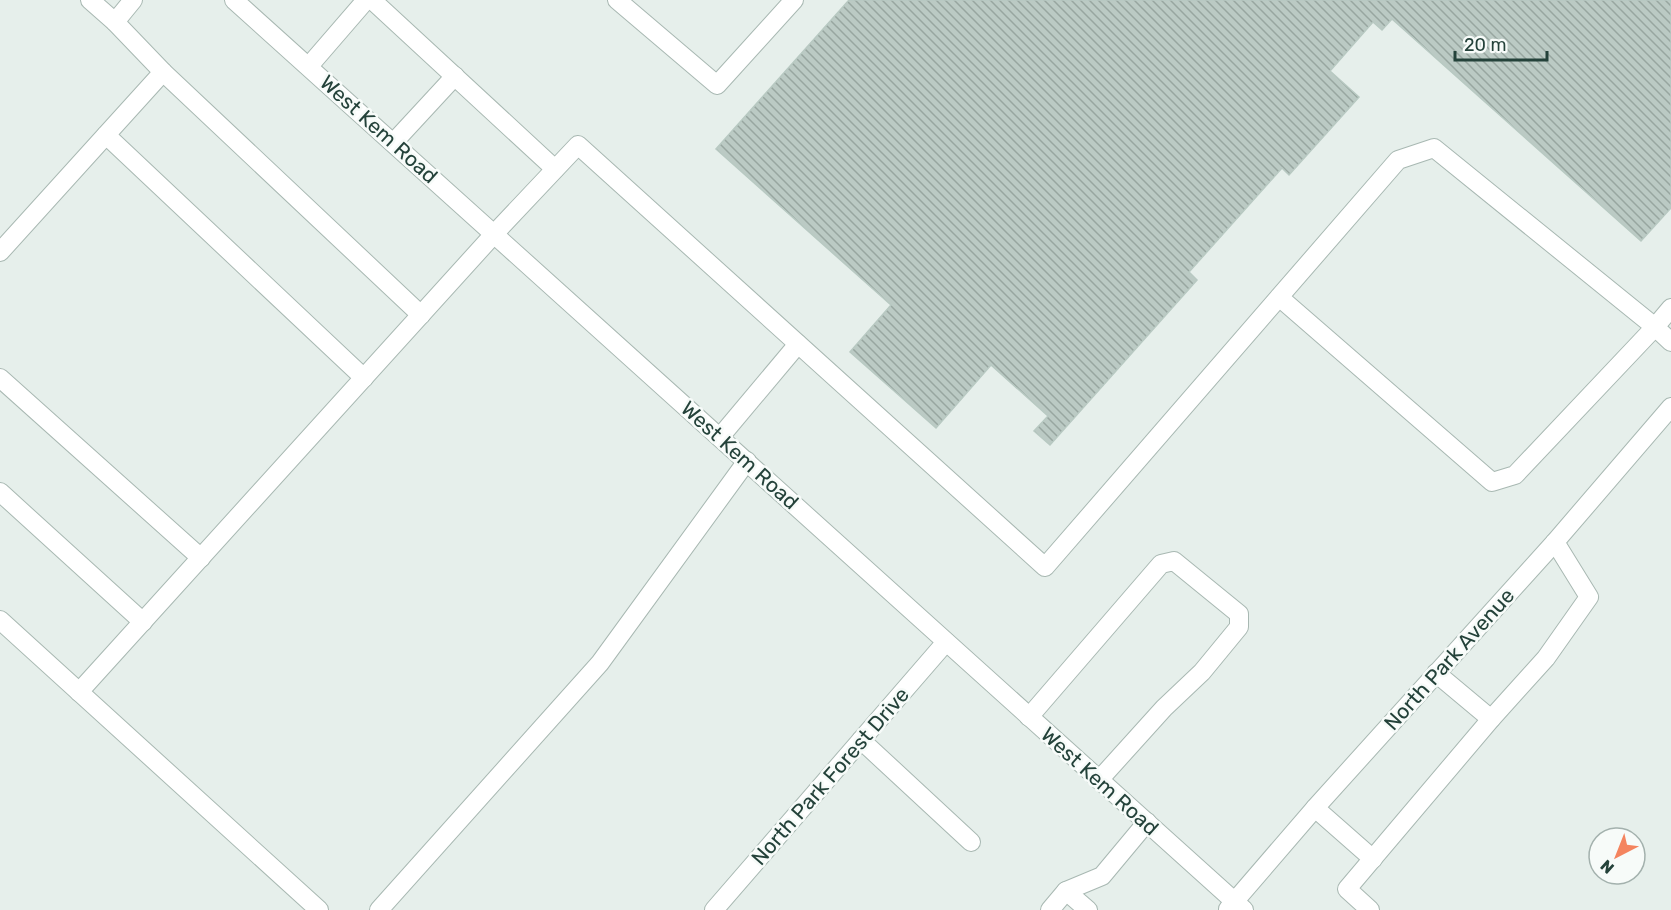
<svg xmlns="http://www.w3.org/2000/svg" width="1671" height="910" viewBox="0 0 1671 910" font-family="Rubik,sans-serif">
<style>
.building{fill:url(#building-back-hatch);stroke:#b8c9c2;stroke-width:1.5}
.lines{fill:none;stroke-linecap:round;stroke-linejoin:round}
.minor-casing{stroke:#a8b8b2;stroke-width:20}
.minor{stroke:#fff;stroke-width:18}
.labels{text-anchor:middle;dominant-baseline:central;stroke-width:5;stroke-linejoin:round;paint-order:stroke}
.street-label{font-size:21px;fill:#24423a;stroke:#f7fbf9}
</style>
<defs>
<pattern id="building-back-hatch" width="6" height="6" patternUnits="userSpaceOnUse" patternTransform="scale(1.5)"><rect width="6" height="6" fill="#bbcac4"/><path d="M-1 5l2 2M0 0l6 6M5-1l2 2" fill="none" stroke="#98a6a0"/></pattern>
</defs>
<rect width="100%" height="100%" fill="#e6efeb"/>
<path class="building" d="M849,0h822v208l-30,33 -249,-222 -10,11 -9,-8 -43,49 29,26 -70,78 -7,-7 -93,104 8,8 -147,165 -16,-14 14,-15 -57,-51 -55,63 -86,-76 41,-47 -175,-156z"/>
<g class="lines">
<g class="minor-casing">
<g id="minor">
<path d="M90,0l25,22"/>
<path d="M234,0l1010,910"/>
<path d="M372,0l183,169"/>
<path d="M617,0l100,85 77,-85"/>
<path d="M309,66l57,-66"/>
<path d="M163,72l258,243"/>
<path d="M106,135l258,243"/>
<path d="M394,142l61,-66"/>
<path d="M0,252l163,-180 -48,-50 18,-22"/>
<path d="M1671,308l-16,19 16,15"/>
<path d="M0,378l201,180"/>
<path d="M720,437l78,-93"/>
<path d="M0,492l143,130"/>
<path d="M0,620l319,290"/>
<path d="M1436,673l55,46"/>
<path d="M79,692l416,-459 83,-88 467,422 353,-407 36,-12 221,179 -140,148 -23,7 -213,-185"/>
<path d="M1029,717l132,-153 13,-3 65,53v13l-37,45 -38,36 -65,72"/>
<path d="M861,740l110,102"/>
<path d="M1315,808l58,51"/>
<path d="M1066,891l22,19"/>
<path d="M1228,909l87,-101 240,-266 116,-135"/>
<path d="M379,910l221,-247 147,-202"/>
<path d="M714,910l232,-268"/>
<path d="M1050,910l16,-19 36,-15 45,-54"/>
<path d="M1370,910l-23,-21 144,-170 55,-61 43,-61 -34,-55"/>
</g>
</g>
<use href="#minor" class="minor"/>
</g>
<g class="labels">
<g class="street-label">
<text transform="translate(379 129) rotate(42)">West Kem Road</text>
<text transform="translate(740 455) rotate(42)">West Kem Road</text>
<text transform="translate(1449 659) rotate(-48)">North Park Avenue</text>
<text transform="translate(830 776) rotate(-49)">North Park Forest Drive</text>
<text transform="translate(1100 781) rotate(42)">West Kem Road</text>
</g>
</g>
<g transform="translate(1617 856) rotate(222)"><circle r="28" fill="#f7fbf9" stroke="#a3b1ad" stroke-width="1.5"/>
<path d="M0-4.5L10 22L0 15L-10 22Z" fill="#f4845f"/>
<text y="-9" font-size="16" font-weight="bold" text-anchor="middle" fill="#24423a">N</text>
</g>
<path d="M1455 51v9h92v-9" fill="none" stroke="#24423a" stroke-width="3"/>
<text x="1464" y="51" font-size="18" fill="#24423a" stroke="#f7fbf9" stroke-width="4.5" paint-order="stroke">20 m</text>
</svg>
